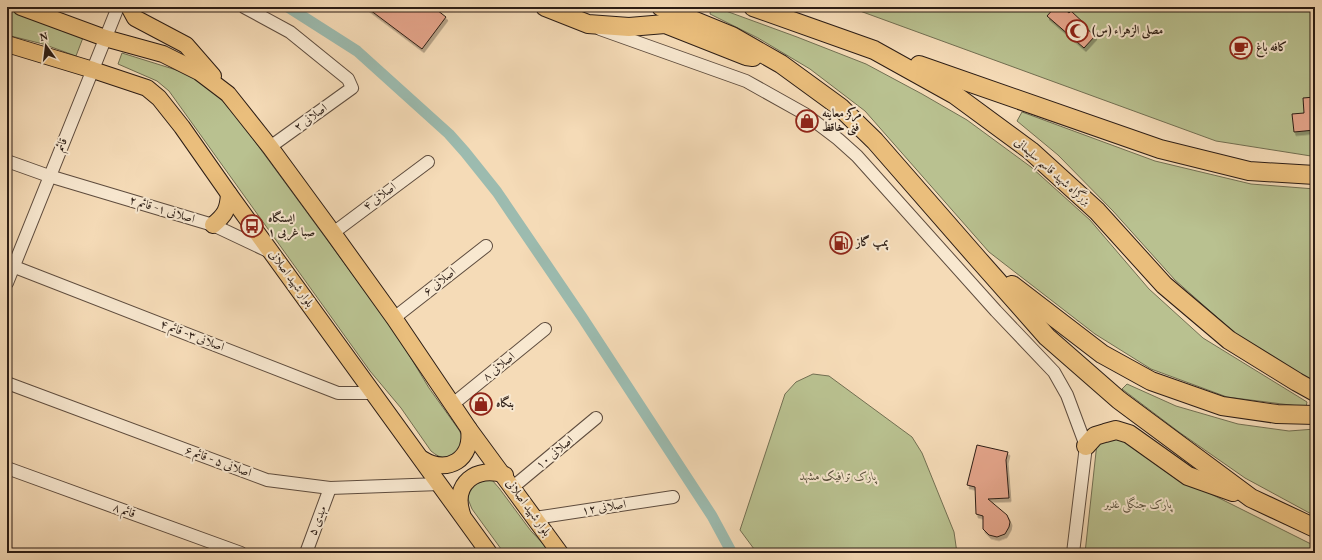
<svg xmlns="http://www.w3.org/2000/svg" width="1322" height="560" viewBox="0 0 1322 560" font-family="Vollkorn,Amiri,serif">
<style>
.green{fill:#b9c190;stroke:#726f52}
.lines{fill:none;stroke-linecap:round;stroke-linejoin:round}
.canal{stroke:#9cbbaf;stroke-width:11}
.building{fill:#e5a58b;stroke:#2c1d15;filter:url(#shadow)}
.minor-casing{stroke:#5e4c3e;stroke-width:14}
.major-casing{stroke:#2c1d15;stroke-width:18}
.highway-casing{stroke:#2c1d15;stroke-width:20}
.minor{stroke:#f8e8d0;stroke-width:12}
.major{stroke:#eabe7c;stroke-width:16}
.highway{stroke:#eabe7c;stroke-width:18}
.labels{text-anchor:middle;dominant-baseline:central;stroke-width:4;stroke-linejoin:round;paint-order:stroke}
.poi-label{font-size:12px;font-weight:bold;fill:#2c1d15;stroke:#f8e8d0;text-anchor:start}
.street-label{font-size:12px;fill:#2c1d15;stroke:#f8e8d0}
.park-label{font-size:12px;font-style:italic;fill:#564e3a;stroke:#f8e8d0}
</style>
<defs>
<filter id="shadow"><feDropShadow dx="2" dy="3.5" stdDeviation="0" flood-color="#0004"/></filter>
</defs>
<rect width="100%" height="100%" fill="#f5dbb7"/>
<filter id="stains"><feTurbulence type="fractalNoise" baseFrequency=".005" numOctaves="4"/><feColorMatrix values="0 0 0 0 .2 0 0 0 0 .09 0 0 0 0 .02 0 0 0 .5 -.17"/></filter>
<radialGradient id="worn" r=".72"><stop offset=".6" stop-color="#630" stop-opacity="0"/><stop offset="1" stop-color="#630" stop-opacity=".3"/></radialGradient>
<g class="green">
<path d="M7,7l77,28 -8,21 -33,-12 -36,-9z"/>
<path d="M711,7h4l82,30 69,27 56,30 45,26 64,47 59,53 59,69 54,49 104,64 -1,5 -79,-10 -76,-28 -56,-35 -106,-82 -124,-141 -55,-42 -52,-31 -48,-24z"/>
<path d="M849,7h466v149h-4l-95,-15z"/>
<path d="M122,53l64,20 28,18 28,33 155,211 32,53 30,42 4,8 -6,16c-12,4 -15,6 -26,-3l-30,-43 -31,-37 -201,-280 -12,-10 -39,-17z"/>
<path d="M1022,112l133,49 96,23 64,5v192l-13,-6 -66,-41 -61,-54 -62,-69 -55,-56 -41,-34z"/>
<path d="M813,374l16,2 83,61 10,16 32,79 3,21h-200l-17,-23 45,-136 11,-12z"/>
<path d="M1127,384l49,22 62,18 51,7 26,-2v87l-70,-38 -66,-46 -57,-43z"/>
<path d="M1124,438l63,44 128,64v7h-230l12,-110z"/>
<path d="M482,479l10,1 7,8 32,43 21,22h-48l-32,-44 -4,-10v-9z"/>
</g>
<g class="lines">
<path class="canal" d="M288,7l69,44 92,83 16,18 32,40 85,125 130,199 20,37"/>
</g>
<g class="building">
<path d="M366,7h67l13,10 -24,32z"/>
<path d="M1055,7h7l7,6 2,-2 15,14 -1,2 10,9 -11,12 -37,-32z"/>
<path d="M1237,40l12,5 -4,11 -12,-4z"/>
<path d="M1315,97v33l-21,2 -2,-18 12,-1 -1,-15z"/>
<path d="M977,445l31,7 -2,8 3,38 -21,1 19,16 3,7 -1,5 -4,7 -8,3 -8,-2 -6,-6v-13l-7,-2 -1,-27 -8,-2z"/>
</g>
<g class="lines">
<g class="minor-casing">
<g id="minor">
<path d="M244,7l46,25 58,47 4,9 -82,59"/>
<path d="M600,29l146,52 59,33 33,25 19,17 139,155 58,61 13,23 19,51 -13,107"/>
<path d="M7,161l42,15 164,49 57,27"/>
<path d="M333,233l95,-71"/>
<path d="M7,264l331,129h36"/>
<path d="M7,283l111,-276"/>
<path d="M394,318l92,-72"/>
<path d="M7,383l260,97 63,8 110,-4"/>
<path d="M453,404l92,-75"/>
<path d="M7,468l234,85"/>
<path d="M513,487l83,-69"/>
<path d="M535,518l138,-21"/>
<path d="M306,553l24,-65"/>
</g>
</g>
<g class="major-casing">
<g id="major">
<path d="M21,7l84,31 58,16 36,18 29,22 42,53 63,86 61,85 75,111 91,124"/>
<path d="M129,7l6,11 51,27 27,31"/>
<path d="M7,44l86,26 54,18 12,10 23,29 47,67 260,359"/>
<path d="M213,225c12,-10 15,-15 16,-31"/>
<path d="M422,459c26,16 51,0 47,-30"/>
<path d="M462,514c-10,-30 14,-49 43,-39"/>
</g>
</g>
<g class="highway-casing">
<g id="highway">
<path d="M545,7l43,17 41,3 36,-3 81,32 7,1"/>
<path d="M661,7l71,29 49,28 59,43 35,34 103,118 69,78 72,63 132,98 64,30"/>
<path d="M753,7l121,43 81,45 76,56 66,60 67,74 65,55 68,42 18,10"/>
<path d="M919,65l241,84 89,22 66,4"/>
<path d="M1012,285l90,69 49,27 71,25 55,8 38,1"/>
<path d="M1086,446l9,-10 10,-3 11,-3 13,4 59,42 45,16"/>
</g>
</g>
<use href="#minor" class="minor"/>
<use href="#major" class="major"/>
<use href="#highway" class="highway"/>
</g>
<defs>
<g id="mosque-ring" transform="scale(1.15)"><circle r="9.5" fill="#f8e8d0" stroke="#8f2418" stroke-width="1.5"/><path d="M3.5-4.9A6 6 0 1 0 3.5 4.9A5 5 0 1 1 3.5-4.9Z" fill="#8f2418"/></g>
<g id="cafe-ring" transform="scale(1.15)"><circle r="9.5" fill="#f8e8d0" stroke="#8f2418" stroke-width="1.5"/><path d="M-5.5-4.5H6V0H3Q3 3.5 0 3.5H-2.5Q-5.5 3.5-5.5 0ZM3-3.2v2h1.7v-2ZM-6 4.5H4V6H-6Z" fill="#8f2418"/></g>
<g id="shop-ring" transform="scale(1.15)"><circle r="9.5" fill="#f8e8d0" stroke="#8f2418" stroke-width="1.5"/><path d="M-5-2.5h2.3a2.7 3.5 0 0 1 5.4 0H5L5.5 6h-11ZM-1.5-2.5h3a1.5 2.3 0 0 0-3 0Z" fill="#8f2418"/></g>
<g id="bus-ring" transform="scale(1.15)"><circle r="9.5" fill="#f8e8d0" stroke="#8f2418" stroke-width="1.5"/><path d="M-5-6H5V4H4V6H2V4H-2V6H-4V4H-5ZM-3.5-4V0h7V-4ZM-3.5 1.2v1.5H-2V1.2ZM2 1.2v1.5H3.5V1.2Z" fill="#8f2418"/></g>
<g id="fuel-ring" transform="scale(1.15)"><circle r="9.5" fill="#f8e8d0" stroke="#8f2418" stroke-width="1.5"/><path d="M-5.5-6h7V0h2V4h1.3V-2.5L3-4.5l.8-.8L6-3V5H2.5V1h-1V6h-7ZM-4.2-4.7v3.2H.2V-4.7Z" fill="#8f2418"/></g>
</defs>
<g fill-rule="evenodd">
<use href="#mosque-ring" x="1077" y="31"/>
<use href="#cafe-ring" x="1241" y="48"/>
<use href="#shop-ring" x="807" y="121"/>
<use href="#bus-ring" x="252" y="226"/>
<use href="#fuel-ring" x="841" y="243"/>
<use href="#shop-ring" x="481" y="404"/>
</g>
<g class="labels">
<g class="poi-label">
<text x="1092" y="31">مصلی الزهراء (س)</text>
<text x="1256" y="48">کافه باغ</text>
<text x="822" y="114">مرکز معاینه<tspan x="822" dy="14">فنی خاقظ</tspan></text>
<text x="268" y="219">ایستگاه<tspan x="268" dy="14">صبا غربی ۱</tspan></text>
<text x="856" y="243">پمپ گاز</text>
<text x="496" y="404">بنگاه</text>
</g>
<g class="street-label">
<text transform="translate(311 118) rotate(-36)">اصلانی ۲</text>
<text transform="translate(62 145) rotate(-68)">قائم</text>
<text transform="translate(1052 172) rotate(41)">بزرگراه شهید قاسم سلیمانی</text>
<text transform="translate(380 197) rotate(-37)">اصلانی ۴</text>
<text transform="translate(162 210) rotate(17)">اصلانی ۱- قائم ۲</text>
<text transform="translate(291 279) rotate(54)">بلوار شهید اصلانی</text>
<text transform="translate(440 282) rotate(-38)">اصلانی ۶</text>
<text transform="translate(192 336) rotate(21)">اصلانی ۳- قائم ۴</text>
<text transform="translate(499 367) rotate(-39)">اصلانی ۸</text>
<text transform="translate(555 453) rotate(-40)">اصلانی ۱۰</text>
<text transform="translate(218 462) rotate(20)">اصلانی ۵ - قائم ۶</text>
<text transform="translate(528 508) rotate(54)">بلوار شهید اصلانی</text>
<text transform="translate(604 508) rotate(-9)">اصلانی ۱۲</text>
<text transform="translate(124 511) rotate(20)">قائم ۸</text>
<text transform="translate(318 521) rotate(-69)">مهدی ۵</text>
</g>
<g class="park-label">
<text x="838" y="477">پارک ترافیک مشهد</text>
<text x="1138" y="505">پارک جنگلی غدیر</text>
</g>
</g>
<rect width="1322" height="560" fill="none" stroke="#f5dbb7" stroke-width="24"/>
<rect x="8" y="8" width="1306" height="544" fill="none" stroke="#2c1d15" stroke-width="2"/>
<rect x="12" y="12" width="1298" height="536" fill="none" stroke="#2c1d15"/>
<g transform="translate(46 46) rotate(346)" stroke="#f8e8d0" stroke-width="3" paint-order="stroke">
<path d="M0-3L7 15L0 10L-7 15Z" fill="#2c1d15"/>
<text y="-6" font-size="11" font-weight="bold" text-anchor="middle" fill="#2c1d15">N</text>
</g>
<rect width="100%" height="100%" filter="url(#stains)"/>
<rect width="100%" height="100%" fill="url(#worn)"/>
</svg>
